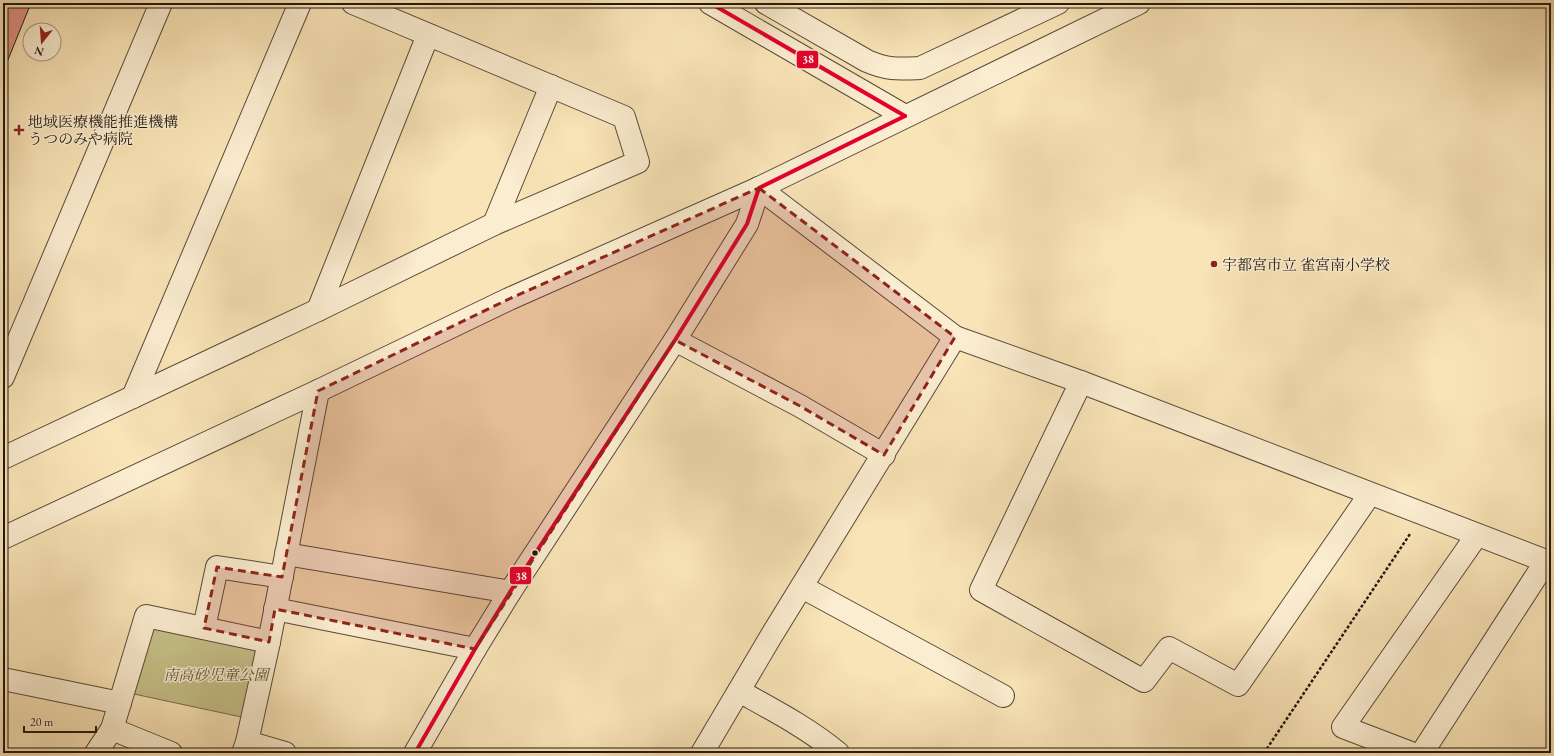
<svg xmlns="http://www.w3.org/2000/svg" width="1554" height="756" viewBox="0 0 1554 756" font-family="'EB Garamond','Noto Serif JP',serif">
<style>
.green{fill:#c6c189;stroke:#746c4c}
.building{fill:#e19185;stroke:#21180e;filter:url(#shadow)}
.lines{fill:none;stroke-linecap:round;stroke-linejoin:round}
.minor-casing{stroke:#574b38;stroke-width:24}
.path{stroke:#21180e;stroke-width:2.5;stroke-dasharray:3 2;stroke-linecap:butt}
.minor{stroke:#fbedd0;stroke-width:22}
.bus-1-casing{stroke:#fbedd0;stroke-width:7}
.bus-1{stroke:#e4002b;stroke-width:4}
.marked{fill:#8f2418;fill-opacity:0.2;stroke:#8f2418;stroke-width:3;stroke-dasharray:8 5;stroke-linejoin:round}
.poi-dot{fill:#8f2418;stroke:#fbedd0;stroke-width:1.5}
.bus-dot{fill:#21180e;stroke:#fbedd0;stroke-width:1.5}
.labels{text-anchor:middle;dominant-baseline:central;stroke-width:3;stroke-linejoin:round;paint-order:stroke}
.poi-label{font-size:15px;fill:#21180e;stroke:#fbedd0;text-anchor:start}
.park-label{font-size:15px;font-style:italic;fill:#5b5339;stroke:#fbedd0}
.line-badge{stroke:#fbedd0;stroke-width:1.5}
.badge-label{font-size:11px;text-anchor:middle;font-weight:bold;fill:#fff}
</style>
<defs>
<filter id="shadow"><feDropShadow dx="-3.5" dy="3.5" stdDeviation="1" flood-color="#0004"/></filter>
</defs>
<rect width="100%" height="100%" fill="#f9e4b7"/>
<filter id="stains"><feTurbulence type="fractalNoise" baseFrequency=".005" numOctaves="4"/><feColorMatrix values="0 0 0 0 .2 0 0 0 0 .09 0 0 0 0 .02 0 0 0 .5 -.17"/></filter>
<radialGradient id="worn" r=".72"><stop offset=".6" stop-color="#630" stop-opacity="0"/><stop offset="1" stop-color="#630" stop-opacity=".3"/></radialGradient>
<path class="green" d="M154,625l106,22 -14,71 -112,-24z"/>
<path class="building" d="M3,3h28l-28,69z"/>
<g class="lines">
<g class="minor-casing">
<g id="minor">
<path d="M710,3l195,113"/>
<path d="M766,3l101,58c21,9 31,8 53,7l138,-65"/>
<path d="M759,188l196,149 126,45 470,181"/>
<path d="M494,224l57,-138"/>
<path d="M318,310l110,-275"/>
<path d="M675,340l125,66 84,49"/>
<path d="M3,377l158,-374"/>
<path d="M1081,382l-100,208 163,91 25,-33 69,37 132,-191"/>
<path d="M133,397l167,-394"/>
<path d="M3,458l315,-148 176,-86 144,-62 -14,-45 -271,-114"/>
<path d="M3,538l315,-147 191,-92 250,-111 380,-185"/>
<path d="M286,554l224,38"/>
<path d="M802,587l201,109"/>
<path d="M275,609l200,40"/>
<path d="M204,628l13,-61 65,10"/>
<path d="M3,679l117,24"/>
<path d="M739,691c34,19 69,37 99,62"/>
<path d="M112,729l59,24"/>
<path d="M247,742l38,11"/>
<path d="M96,753l16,-24 34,-113 123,26"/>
<path d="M243,753l4,-11 22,-100 49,-251"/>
<path d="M415,753l60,-104 35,-57 165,-252 72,-116 12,-36"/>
<path d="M702,753l68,-115 185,-301"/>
<path d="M1411,753l-68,-26 134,-192"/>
<path d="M1422,753l124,-192"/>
</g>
</g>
<path class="path" d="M1264,753l146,-219"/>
<use href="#minor" class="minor"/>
<g class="bus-1-casing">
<g id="bus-1">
<path d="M710,3l195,113"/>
<path d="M415,753l60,-104 35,-57 165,-252 72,-116 12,-36 146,-72"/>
</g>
</g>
<use href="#bus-1" class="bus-1"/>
</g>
<path class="marked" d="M759,188l196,149 -71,118 -84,-49 -125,-66 -200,309 -200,-40 -6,33 -65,-14 13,-61 65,10 36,-186 191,-92z"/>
<g class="poi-dot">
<path d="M17 124h4v4h4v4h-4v4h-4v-4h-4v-4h4z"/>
<circle cx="1214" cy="264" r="4"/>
</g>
<circle class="bus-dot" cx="535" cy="553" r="3.5"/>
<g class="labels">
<g class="poi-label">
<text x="28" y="121">地域医療機能推進機構<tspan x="28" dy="17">うつのみや病院</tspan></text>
<text x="1222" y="264">宇都宮市立 雀宮南小学校</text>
</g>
<g class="park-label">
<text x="216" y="674">南高砂児童公園</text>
</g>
</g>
<g class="line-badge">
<rect x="796" y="50" width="23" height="19" rx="4" fill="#e4002b"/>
<rect x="509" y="566" width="23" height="19" rx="4" fill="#e4002b"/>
</g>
<g class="badge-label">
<text x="808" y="63">38</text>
<text x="521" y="580">38</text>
</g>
<rect width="1554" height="756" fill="none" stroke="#f9e4b7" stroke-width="16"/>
<rect x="4" y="4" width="1546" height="748" fill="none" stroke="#21180e" stroke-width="2"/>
<rect x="8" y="8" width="1538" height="740" fill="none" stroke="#21180e"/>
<g transform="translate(42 42) rotate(197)"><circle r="19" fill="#fbedd0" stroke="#a49882"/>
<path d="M0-3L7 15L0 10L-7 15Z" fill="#8f2418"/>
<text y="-6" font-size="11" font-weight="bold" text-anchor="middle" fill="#21180e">N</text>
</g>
<path d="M24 726v6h72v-6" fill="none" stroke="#21180e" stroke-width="2"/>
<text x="30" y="726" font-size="12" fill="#21180e" stroke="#fbedd0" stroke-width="3" paint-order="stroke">20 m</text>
<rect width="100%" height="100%" filter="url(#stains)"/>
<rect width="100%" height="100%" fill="url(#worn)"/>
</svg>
